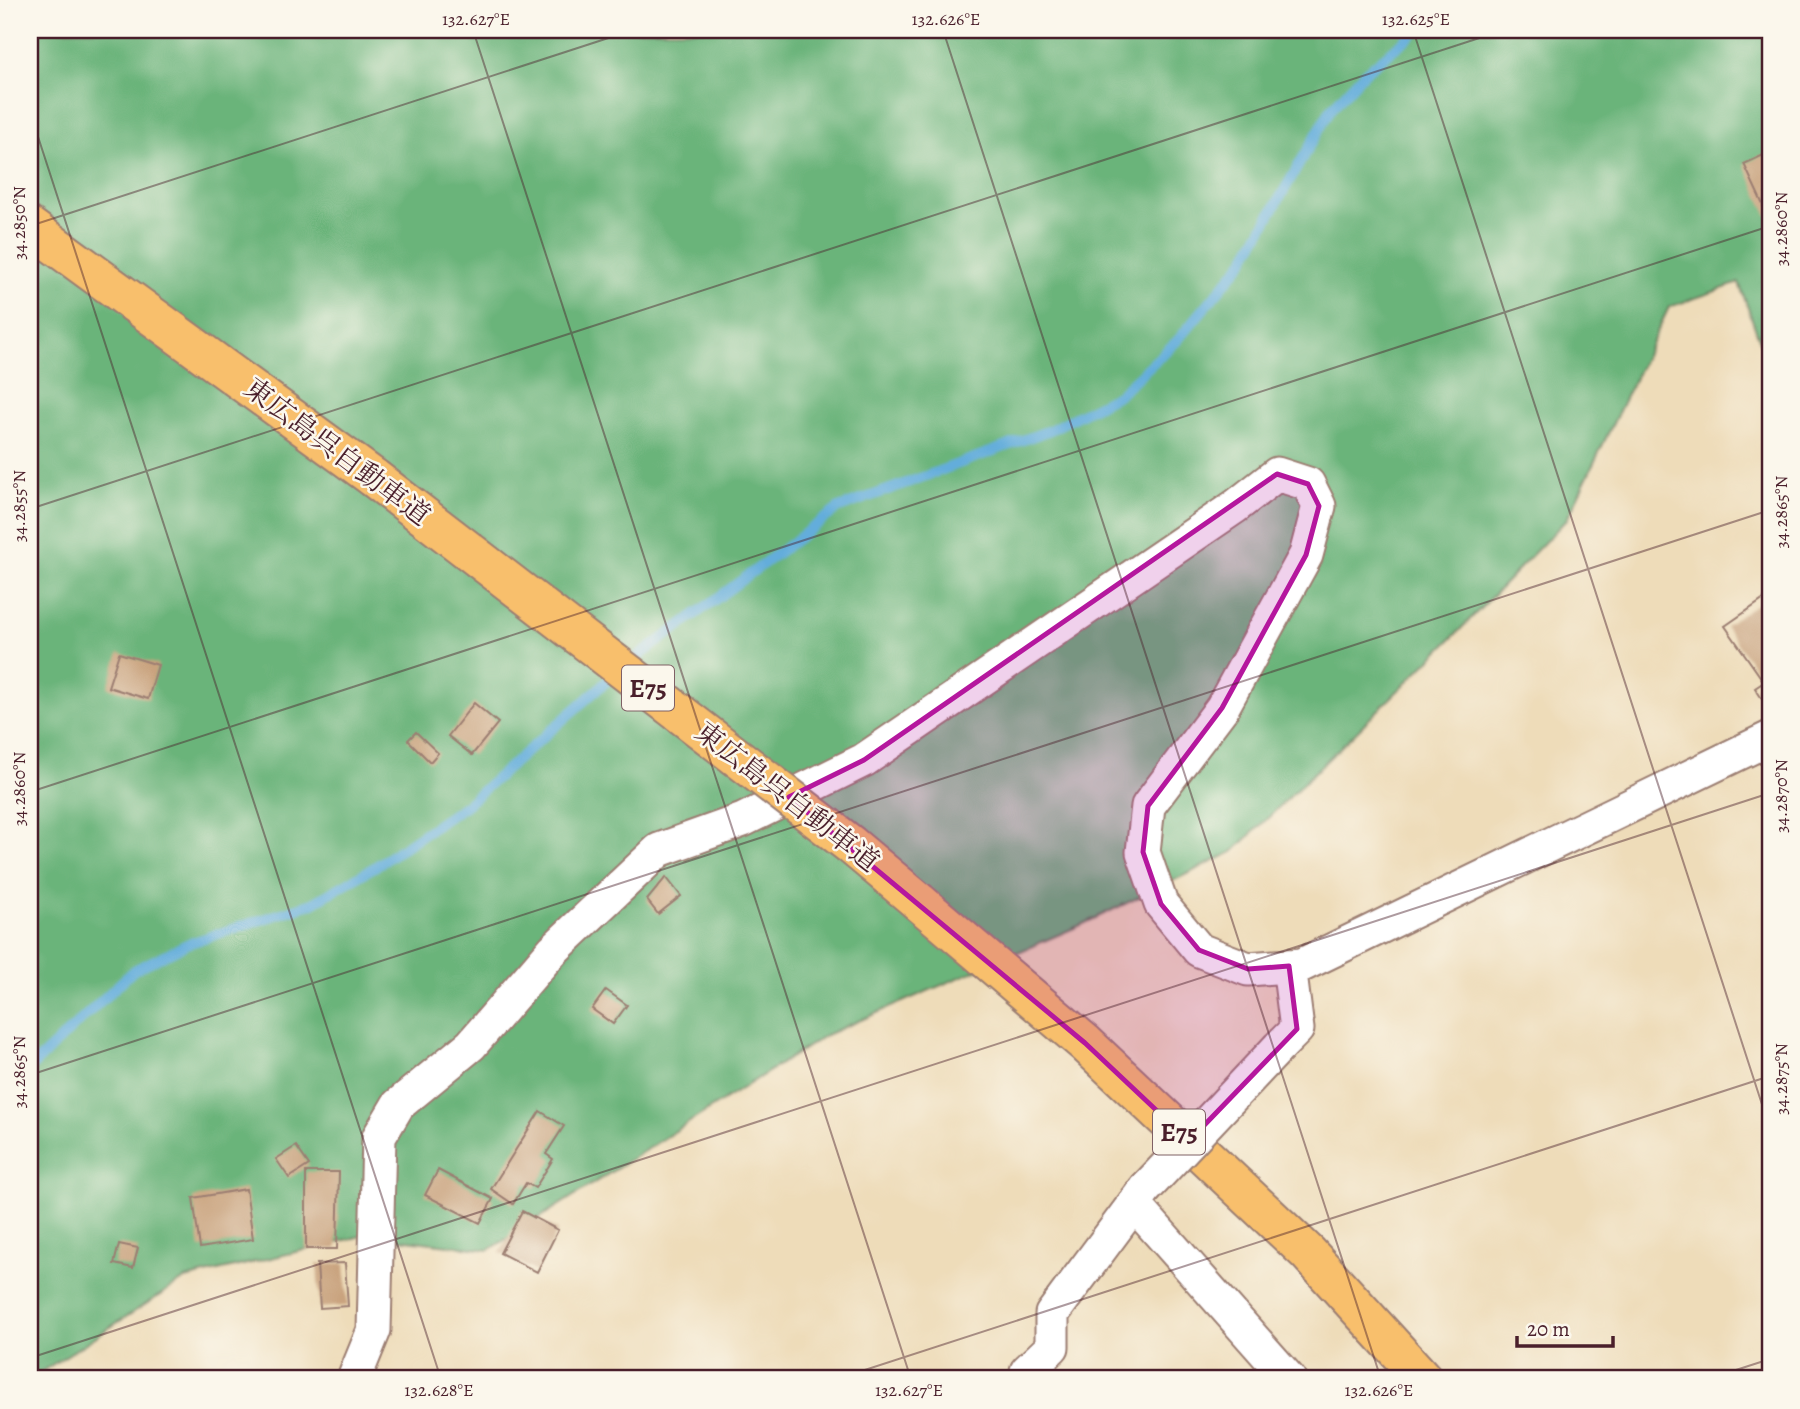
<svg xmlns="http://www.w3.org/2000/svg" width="1800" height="1409" viewBox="0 0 1800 1409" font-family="Alegreya,'Noto Serif JP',serif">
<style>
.forest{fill:#6bb47a;stroke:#5a6a52;stroke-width:2}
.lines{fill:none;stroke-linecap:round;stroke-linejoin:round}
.stream{stroke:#63addb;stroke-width:10}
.building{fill:#c9a37e}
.street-casing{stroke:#9c7e72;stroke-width:37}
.highway-casing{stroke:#9c7e72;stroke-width:42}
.street{stroke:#fff;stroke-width:33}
.highway{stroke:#f8bf6c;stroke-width:38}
.street-bridge-casing{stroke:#9c7e72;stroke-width:37;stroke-linecap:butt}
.highway-bridge-casing{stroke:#9c7e72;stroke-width:42;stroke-linecap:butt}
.street-bridge{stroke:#fff;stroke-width:33}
.highway-bridge{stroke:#f8bf6c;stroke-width:38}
.marked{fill:#b5179e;fill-opacity:0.2;stroke:#b5179e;stroke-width:5;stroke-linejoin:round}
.ticks{fill:none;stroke:#4a1f2b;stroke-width:2;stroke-opacity:0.45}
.labels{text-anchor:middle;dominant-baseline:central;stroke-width:5;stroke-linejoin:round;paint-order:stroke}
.shield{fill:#fbf7ec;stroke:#7f6065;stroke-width:2}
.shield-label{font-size:26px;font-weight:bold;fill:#4a1f2b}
.street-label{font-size:28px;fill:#4a1f2b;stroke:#fbf7ec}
.neatline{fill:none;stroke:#4a1f2b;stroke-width:2.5}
.ticks-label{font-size:18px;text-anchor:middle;fill:#4a1f2b}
</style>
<rect width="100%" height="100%" fill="#fbf7ec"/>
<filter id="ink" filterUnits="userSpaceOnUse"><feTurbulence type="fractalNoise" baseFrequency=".0143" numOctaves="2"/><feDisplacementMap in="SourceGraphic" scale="14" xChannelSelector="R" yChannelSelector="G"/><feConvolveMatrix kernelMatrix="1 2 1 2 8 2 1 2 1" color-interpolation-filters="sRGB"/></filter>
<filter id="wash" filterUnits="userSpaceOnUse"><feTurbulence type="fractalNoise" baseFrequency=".00686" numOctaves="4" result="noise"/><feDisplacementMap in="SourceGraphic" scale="28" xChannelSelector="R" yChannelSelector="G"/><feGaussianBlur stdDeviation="1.57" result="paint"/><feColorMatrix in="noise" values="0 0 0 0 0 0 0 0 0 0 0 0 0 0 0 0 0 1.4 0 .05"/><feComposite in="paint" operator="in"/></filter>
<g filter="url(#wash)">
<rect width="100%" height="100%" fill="#eedcb9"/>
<path class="forest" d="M30,30h1740v340l-31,-87 -70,24 -102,212 -115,119 -219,214 -152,73 -255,110 -337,215 -123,-15 -181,44 -155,100z"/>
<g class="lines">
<g class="stream">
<path d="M627,665l212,-157 211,-78 68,-35 59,-54 66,-79 88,-153 33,-36 54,-43"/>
<path d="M30,1068l104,-98 53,-26 126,-41 63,-37 90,-61 149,-131"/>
</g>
</g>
<g id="blocks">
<g class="building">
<path d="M1770,152v68l-26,-56z"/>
<path d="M1770,595v116l-15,-23 9,-6 -39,-56z"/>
<path d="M119,653l39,12 -10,34 -40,-12z"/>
<path d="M474,703l24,20 -26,32 -24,-19z"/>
<path d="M416,732l22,21 -8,9 -22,-22z"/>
<path d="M666,877l15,19 -23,18 -11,-14z"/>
<path d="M606,990l21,15 -14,19 -21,-15z"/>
<path d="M540,1111l24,15 -18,28 7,5 -18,29 -9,-5 -13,21 -22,-15z"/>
<path d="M296,1146l13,19 -20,13 -13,-19z"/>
<path d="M438,1170l55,29 -13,24 -55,-28z"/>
<path d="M306,1172h33l-2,77h-31z"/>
<path d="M246,1189l7,50 -53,9 -7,-50z"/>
<path d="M522,1211l36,19 -21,42 -37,-19z"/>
<path d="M119,1244l19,4 -5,20 -19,-4z"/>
<path d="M345,1263l3,43 -28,2 -3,-44z"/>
</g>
</g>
</g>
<g filter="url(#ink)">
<use href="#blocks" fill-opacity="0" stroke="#9c7e72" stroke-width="2"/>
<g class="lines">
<g class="street-casing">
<g id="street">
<path d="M1279,1047l18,-18 -8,-63"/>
<path d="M1134,1204l155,175"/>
<path d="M1027,1371l25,-24v-33l93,-125"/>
<path d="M354,1379l20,-49 5,-193 19,-32 73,-60 82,-95 106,-100 84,-30 121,-60 372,-254 41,-32 31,10 11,22 -13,49 -84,153 -74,98 -5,46 18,52 38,46 49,19 54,-4 468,-227"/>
</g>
</g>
<g class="highway-casing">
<g id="highway">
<path d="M30,227l344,251"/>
<path d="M919,902l166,141 223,210 115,126"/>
</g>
</g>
<use href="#street" class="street"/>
<use href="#highway" class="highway"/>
<g class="street-bridge-casing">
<path id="street-bridge" d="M1145,1189l134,-142"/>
</g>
<g class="highway-bridge-casing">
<path id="highway-bridge" d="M374,478l477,367 68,57"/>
</g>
<use href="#street-bridge" class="street-bridge"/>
<use href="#highway-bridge" class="highway-bridge"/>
</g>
</g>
<path class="marked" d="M1277,474l31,10 11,22 -13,49 -84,153 -74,98 -5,46 18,52 38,46 49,19 41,-3 8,63 -108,112 -104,-98 -296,-246 75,-37z"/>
<path class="ticks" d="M473,30l438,1349M943,30l438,1349M1413,30l357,1099M30,112l411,1267M30,226l603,-196M30,509l1474,-479M30,792l1740,-566M30,1075l1740,-565M30,1358l1740,-565M837,1379l933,-303M1708,1379l62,-20"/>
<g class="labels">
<g class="shield">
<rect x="622" y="665.5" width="52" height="45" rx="5"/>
<rect x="1153" y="1109.5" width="52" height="45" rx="5"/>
</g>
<g class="shield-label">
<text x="648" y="688">E75</text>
<text x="1179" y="1132">E75</text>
</g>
<g class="street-label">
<text transform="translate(337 452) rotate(37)">東広島呉自動車道</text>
<text transform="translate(787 797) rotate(38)">東広島呉自動車道</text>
</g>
</g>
<rect width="1800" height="1409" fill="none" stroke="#fbf7ec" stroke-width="77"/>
<path d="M1517 1336v10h96v-10" fill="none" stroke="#4a1f2b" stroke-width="3.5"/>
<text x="1527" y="1336" font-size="21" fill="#4a1f2b" stroke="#fbf7ec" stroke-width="5" paint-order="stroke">20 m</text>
<rect x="38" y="38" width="1724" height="1332" class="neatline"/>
<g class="ticks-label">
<text x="476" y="25">132.627°E</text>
<text x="946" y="25">132.626°E</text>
<text x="1416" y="25">132.625°E</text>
<text transform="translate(19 223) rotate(-90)" y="6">34.2850°N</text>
<text transform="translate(1781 229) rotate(-90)" y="6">34.2860°N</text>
<text transform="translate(19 506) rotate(-90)" y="6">34.2855°N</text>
<text transform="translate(1781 512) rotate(-90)" y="6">34.2865°N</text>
<text transform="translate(19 789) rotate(-90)" y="6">34.2860°N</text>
<text transform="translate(1781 796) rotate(-90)" y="6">34.2870°N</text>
<text transform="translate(19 1072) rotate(-90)" y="6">34.2865°N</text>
<text transform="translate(1781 1079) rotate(-90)" y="6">34.2875°N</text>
<text x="439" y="1396">132.628°E</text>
<text x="909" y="1396">132.627°E</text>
<text x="1379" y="1396">132.626°E</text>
</g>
</svg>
